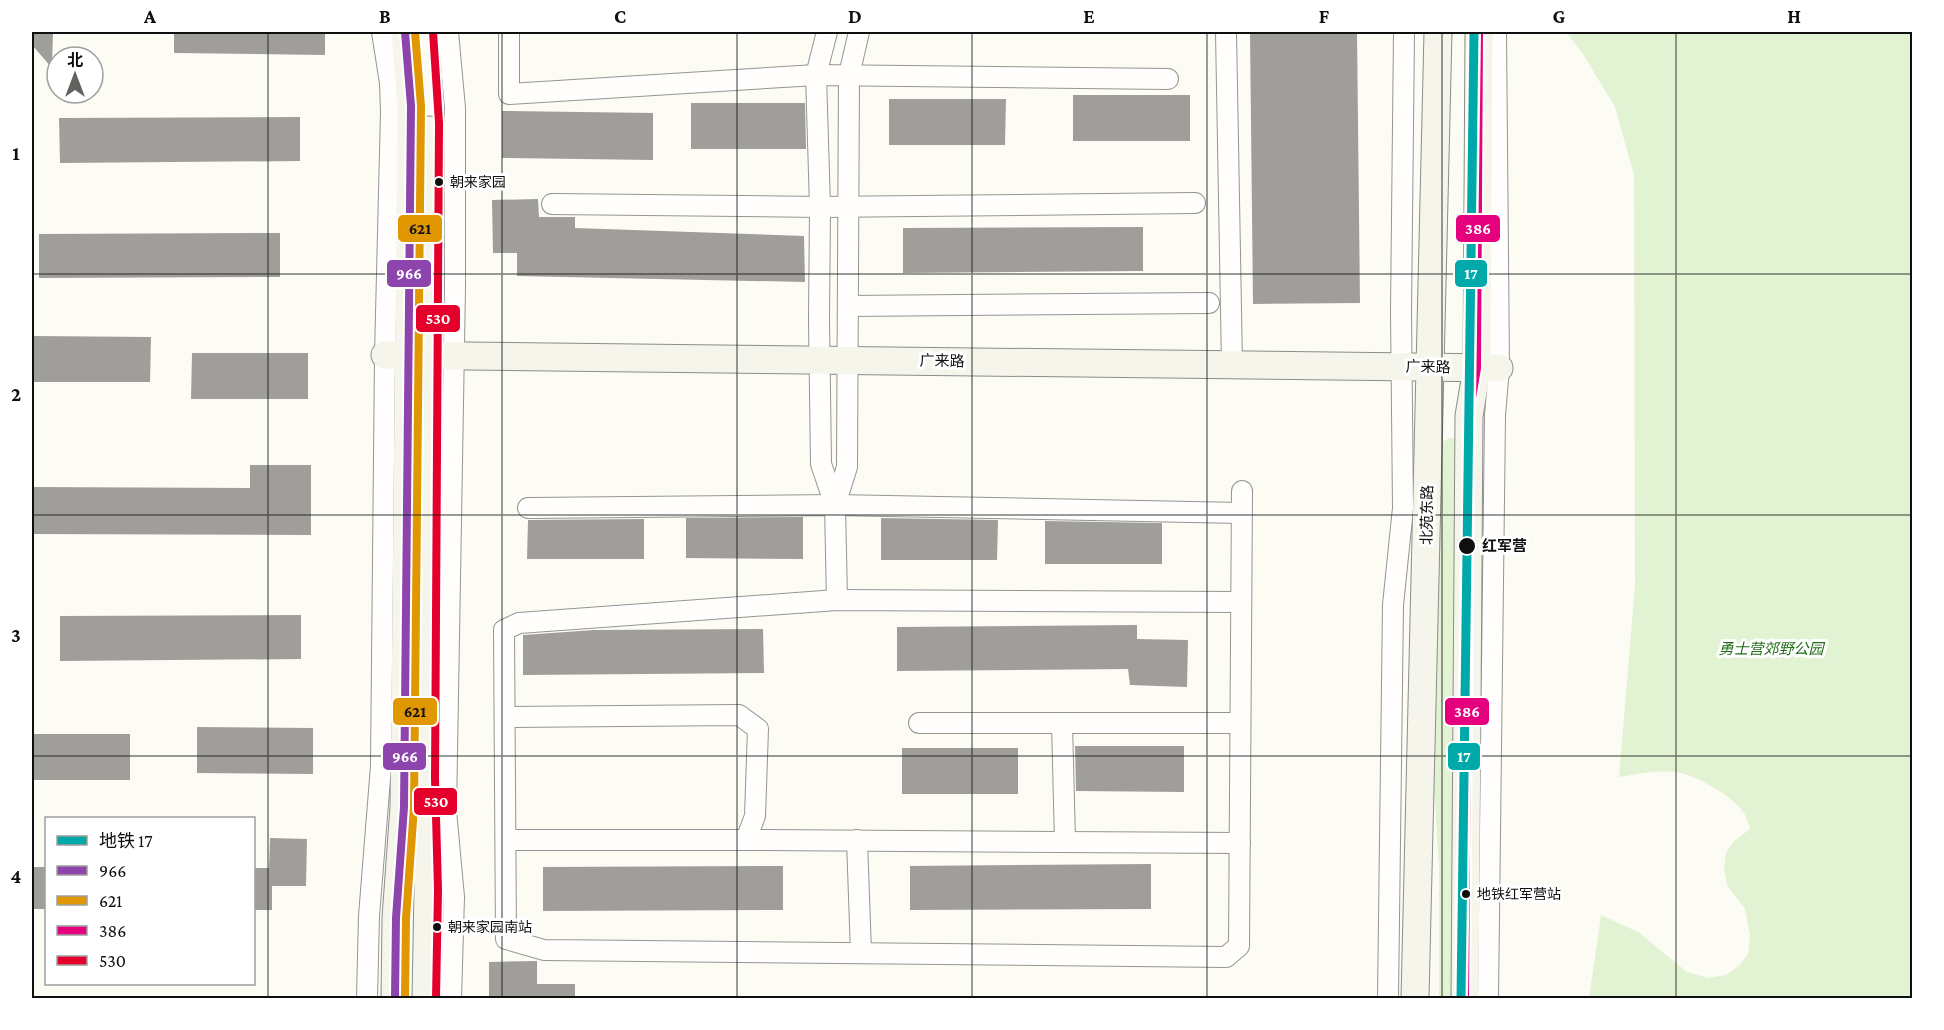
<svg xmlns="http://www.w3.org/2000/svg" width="1944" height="1030" viewBox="0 0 1944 1030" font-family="'Crimson Pro','Noto Sans SC',serif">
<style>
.green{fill:#e2f3d3}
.building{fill:#a09e9a}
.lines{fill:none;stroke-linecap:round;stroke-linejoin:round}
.street-casing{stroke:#969592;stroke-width:22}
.secondary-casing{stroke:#8c8c89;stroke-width:29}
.street{stroke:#fffefd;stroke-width:20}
.secondary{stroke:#f5f5eb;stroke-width:27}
.bus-1-casing{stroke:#fff;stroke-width:12}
.bus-2-casing{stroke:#fff;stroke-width:12}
.bus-3-casing{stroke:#fff;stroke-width:12}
.bus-4-casing{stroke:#fff;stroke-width:12}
.bus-1{stroke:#8e44ad;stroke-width:8}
.bus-2{stroke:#e09702;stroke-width:8}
.bus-3{stroke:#e5007d;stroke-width:8}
.bus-4{stroke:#e4002b;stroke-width:8}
.metro-1-casing{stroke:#fff;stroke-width:14}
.metro-1{stroke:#00a9a9;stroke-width:9}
.grid{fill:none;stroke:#0f0f0f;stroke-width:1.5;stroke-opacity:0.55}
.bus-dot{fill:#0f0f0f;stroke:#fff;stroke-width:2}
.labels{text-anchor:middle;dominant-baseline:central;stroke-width:6;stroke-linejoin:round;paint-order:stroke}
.bus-label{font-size:14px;fill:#0f0f0f;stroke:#fff;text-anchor:start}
.street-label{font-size:15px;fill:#0f0f0f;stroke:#fff}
.stop-label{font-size:15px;font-weight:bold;fill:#0f0f0f;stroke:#fff;text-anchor:start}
.park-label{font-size:15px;font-style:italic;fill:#226c1a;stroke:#fff}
.line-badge{stroke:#fff;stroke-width:2}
.badge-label{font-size:16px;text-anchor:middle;font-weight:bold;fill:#fff}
.pale-badge-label{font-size:16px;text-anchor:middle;font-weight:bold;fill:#111}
.neatline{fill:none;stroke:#0f0f0f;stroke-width:2}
.grid-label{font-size:20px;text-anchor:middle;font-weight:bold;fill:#0f0f0f}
</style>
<rect width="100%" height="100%" fill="#fcfbf4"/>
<g class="green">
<path d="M1566,32h346v966h-323l12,-83 37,17 49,40 21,6 18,-3 14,-10 8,-11 2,-18 -5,-27 -18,-24 -3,-16 2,-16 7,-11 17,-13c-2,-5 -3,-13 -7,-17 -10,-16 -49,-38 -68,-40 -18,-2 -38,2 -56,5l16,-192 -1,-410 -19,-68 -32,-53z"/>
<path d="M1451,437l4,2 1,5v554h-17v-129l-5,-81 2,-182 5,-89 1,-75z"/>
</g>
<g class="building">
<path d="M32,32h21l-1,36 -20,-23z"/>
<path d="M174,32h151v23l-151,-2z"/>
<path d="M1250,32h107l3,271 -107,1z"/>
<rect x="1073" y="95" width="117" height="46"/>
<path d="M889,99h117l-1,46h-116z"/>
<path d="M691,103h114l1,46h-115z"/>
<path d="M502,111l151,2v47l-151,-2z"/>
<path d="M300,117v44l-240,2 -1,-45z"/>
<path d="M538,199l1,18h36v11l229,8 1,46 -288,-6v-23h-24l-1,-53z"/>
<path d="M1143,227v44l-240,2v-45z"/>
<path d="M280,233v44l-241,1v-44z"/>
<path d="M34,336l117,1 -1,45h-116z"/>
<path d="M192,353h116v46h-117z"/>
<path d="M250,465h61v70l-279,-1v-47l218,1z"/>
<path d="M803,517v42l-117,-1v-40z"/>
<path d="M881,518l117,2 -1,40h-116z"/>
<path d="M644,519v40h-117l1,-39z"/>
<path d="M1045,521l117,2v41h-117z"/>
<path d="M301,615v44l-241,2v-45z"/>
<path d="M1137,625v14l51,1 -1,47 -57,-2 -2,-16 -231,2v-44z"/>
<path d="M763,629l1,44 -241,2v-40l71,-5z"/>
<path d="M197,727l116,1v46l-116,-1z"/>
<rect x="32" y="734" width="98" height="46"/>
<path d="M1075,746h109v46l-108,-1z"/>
<rect x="902" y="748" width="116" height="46"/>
<path d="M270,838l37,1 -1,47h-34v24h-18v-42h15z"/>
<path d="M1151,864v45l-241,1v-44z"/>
<path d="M783,866v44l-240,1v-44z"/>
<rect x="32" y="867" width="14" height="42"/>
<path d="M537,961v23h38v15h-86v-37z"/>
</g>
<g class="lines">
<g class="street-casing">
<g id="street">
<path d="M448,32l7,76v179l-9,524 8,86 -3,101"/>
<path d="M509,32v62l307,-19 352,4"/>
<path d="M827,32l-11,43 4,132 -1,113 2,144 14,41 2,95"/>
<path d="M1226,32l6,333"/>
<path d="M552,204l268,3 375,-4"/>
<path d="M848,306l361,-3"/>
<path d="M835,505l12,-38 2,-392 10,-43"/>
<path d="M528,508l307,-3 406,8"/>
<path d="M1241,602l-404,-2 -318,23 -15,7 2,309 38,11 682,7 13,-11 3,-455"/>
<path d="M505,717l234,-2 19,14 -3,87 -9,24h-240"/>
<path d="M919,723h321"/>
<path d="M1062,723l3,118"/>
<path d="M746,840l494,3"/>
<path d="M857,840l4,113"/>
<path d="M367,998l2,-82 12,-150 4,-411 6,-243 -1,-29 -8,-51"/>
<path d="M1388,998l5,-393 10,-97 -2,-196 3,-280"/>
<path d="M1488,998l7,-583 4,-47 -3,-336"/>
</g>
</g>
<g class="secondary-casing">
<g id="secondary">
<path d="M385,355l1114,13"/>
<path d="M395,998l1,-80 8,-111 7,-701 -6,-74"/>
<path d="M426,998l2,-108 -4,-111 5,-649"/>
<path d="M1415,998l23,-966"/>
<path d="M1465,998l4,-582 8,-48 2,-336"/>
</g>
</g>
<use href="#street" class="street"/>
<use href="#secondary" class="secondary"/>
<g class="bus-1-casing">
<path id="bus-1" d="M395,998l1,-80 8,-111 7,-701 -6,-74"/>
</g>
<g class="bus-2-casing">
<path id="bus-2" d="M405,998l1,-80 8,-111 7,-701 -6,-74"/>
</g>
<g class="bus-3-casing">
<path id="bus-3" d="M1465,998l4,-582 8,-48 2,-336"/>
</g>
<g class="bus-4-casing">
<path id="bus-4" d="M433,32l6,91 -4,656 3,111 -2,108"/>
</g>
<use href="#bus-1" class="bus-1"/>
<use href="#bus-2" class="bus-2"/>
<use href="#bus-3" class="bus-3"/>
<use href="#bus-4" class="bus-4"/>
<g class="metro-1-casing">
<path id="metro-1" d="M1461,998l13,-966"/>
</g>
<use href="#metro-1" class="metro-1"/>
</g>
<path class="grid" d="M268,32v966M502,32v966M737,32v966M972,32v966M1207,32v966M1442,32v966M1676,32v966M32,274h1880M32,515h1880M32,756h1880"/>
<g class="bus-dot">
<circle cx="439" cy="182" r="5"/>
<circle cx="1467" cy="546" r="9"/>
<circle cx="1466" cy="894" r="5"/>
<circle cx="437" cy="927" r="5"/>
</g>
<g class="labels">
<g class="bus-label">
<text x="450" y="182">朝来家园</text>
<text x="1477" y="894">地铁红军营站</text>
<text x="448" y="927">朝来家园南站</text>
</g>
<g class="street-label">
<text transform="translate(942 361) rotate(1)">广来路</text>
<text transform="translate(1428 367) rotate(1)">广来路</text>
<text transform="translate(1427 515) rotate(-89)">北苑东路</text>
</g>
<g class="stop-label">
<text x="1482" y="546">红军营</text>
</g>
<g class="park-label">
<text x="1771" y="649">勇士营郊野公园</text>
</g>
</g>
<g class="line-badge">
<rect x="397" y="214" width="46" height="29" rx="6" fill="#e09702"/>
<rect x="1455" y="214" width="46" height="29" rx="6" fill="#e5007d"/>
<rect x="386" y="259" width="46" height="29" rx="6" fill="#8e44ad"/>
<rect x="1454" y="259" width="34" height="29" rx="6" fill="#00a9a9"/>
<rect x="415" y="304" width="46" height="29" rx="6" fill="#e4002b"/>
<rect x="1444" y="697" width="46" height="29" rx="6" fill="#e5007d"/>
<rect x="392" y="697" width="46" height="29" rx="6" fill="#e09702"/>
<rect x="1447" y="742" width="34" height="29" rx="6" fill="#00a9a9"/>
<rect x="382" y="742" width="45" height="29" rx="6" fill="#8e44ad"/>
<rect x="413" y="787" width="45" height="29" rx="6" fill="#e4002b"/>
</g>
<g class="badge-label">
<text x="1478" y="234">386</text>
<text x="409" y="279">966</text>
<text x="1471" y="279">17</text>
<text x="438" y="324">530</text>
<text x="1467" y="717">386</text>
<text x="1464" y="762">17</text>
<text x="405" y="762">966</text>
<text x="436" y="807">530</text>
</g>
<g class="pale-badge-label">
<text x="420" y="234">621</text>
<text x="415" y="717">621</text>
</g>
<rect width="1944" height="1030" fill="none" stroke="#ffffff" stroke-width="66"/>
<rect x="45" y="817" width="210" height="168" fill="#ffffff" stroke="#9f9f9f" stroke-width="1.5"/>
<rect x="57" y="836" width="30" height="9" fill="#00a9a9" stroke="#9f9f9f" stroke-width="1.5"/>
<text x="99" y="847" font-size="18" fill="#0f0f0f">地铁 17</text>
<rect x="57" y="866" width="30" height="9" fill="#8e44ad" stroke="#9f9f9f" stroke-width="1.5"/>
<text x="99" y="877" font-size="18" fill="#0f0f0f">966</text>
<rect x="57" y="896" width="30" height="9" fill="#e09702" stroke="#9f9f9f" stroke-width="1.5"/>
<text x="99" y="907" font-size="18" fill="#0f0f0f">621</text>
<rect x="57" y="926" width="30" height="9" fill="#e5007d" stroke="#9f9f9f" stroke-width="1.5"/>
<text x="99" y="937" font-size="18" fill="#0f0f0f">386</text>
<rect x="57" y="956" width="30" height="9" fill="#e4002b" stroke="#9f9f9f" stroke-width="1.5"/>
<text x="99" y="967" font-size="18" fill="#0f0f0f">530</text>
<g transform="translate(75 75)"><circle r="28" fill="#ffffff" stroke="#9f9f9f" stroke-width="1.5"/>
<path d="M0-4.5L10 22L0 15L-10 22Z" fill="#62625f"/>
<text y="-9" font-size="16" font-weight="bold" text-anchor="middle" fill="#0f0f0f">北</text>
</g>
<rect x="33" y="33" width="1878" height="964" class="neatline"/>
<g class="grid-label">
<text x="150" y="23">A</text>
<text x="385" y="23">B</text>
<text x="620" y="23">C</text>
<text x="855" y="23">D</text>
<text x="1089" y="23">E</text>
<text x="1324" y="23">F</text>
<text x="1559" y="23">G</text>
<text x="1794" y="23">H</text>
<text x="16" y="160">1</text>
<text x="16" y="401">2</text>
<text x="16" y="642">3</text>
<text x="16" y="883">4</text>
</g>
</svg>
